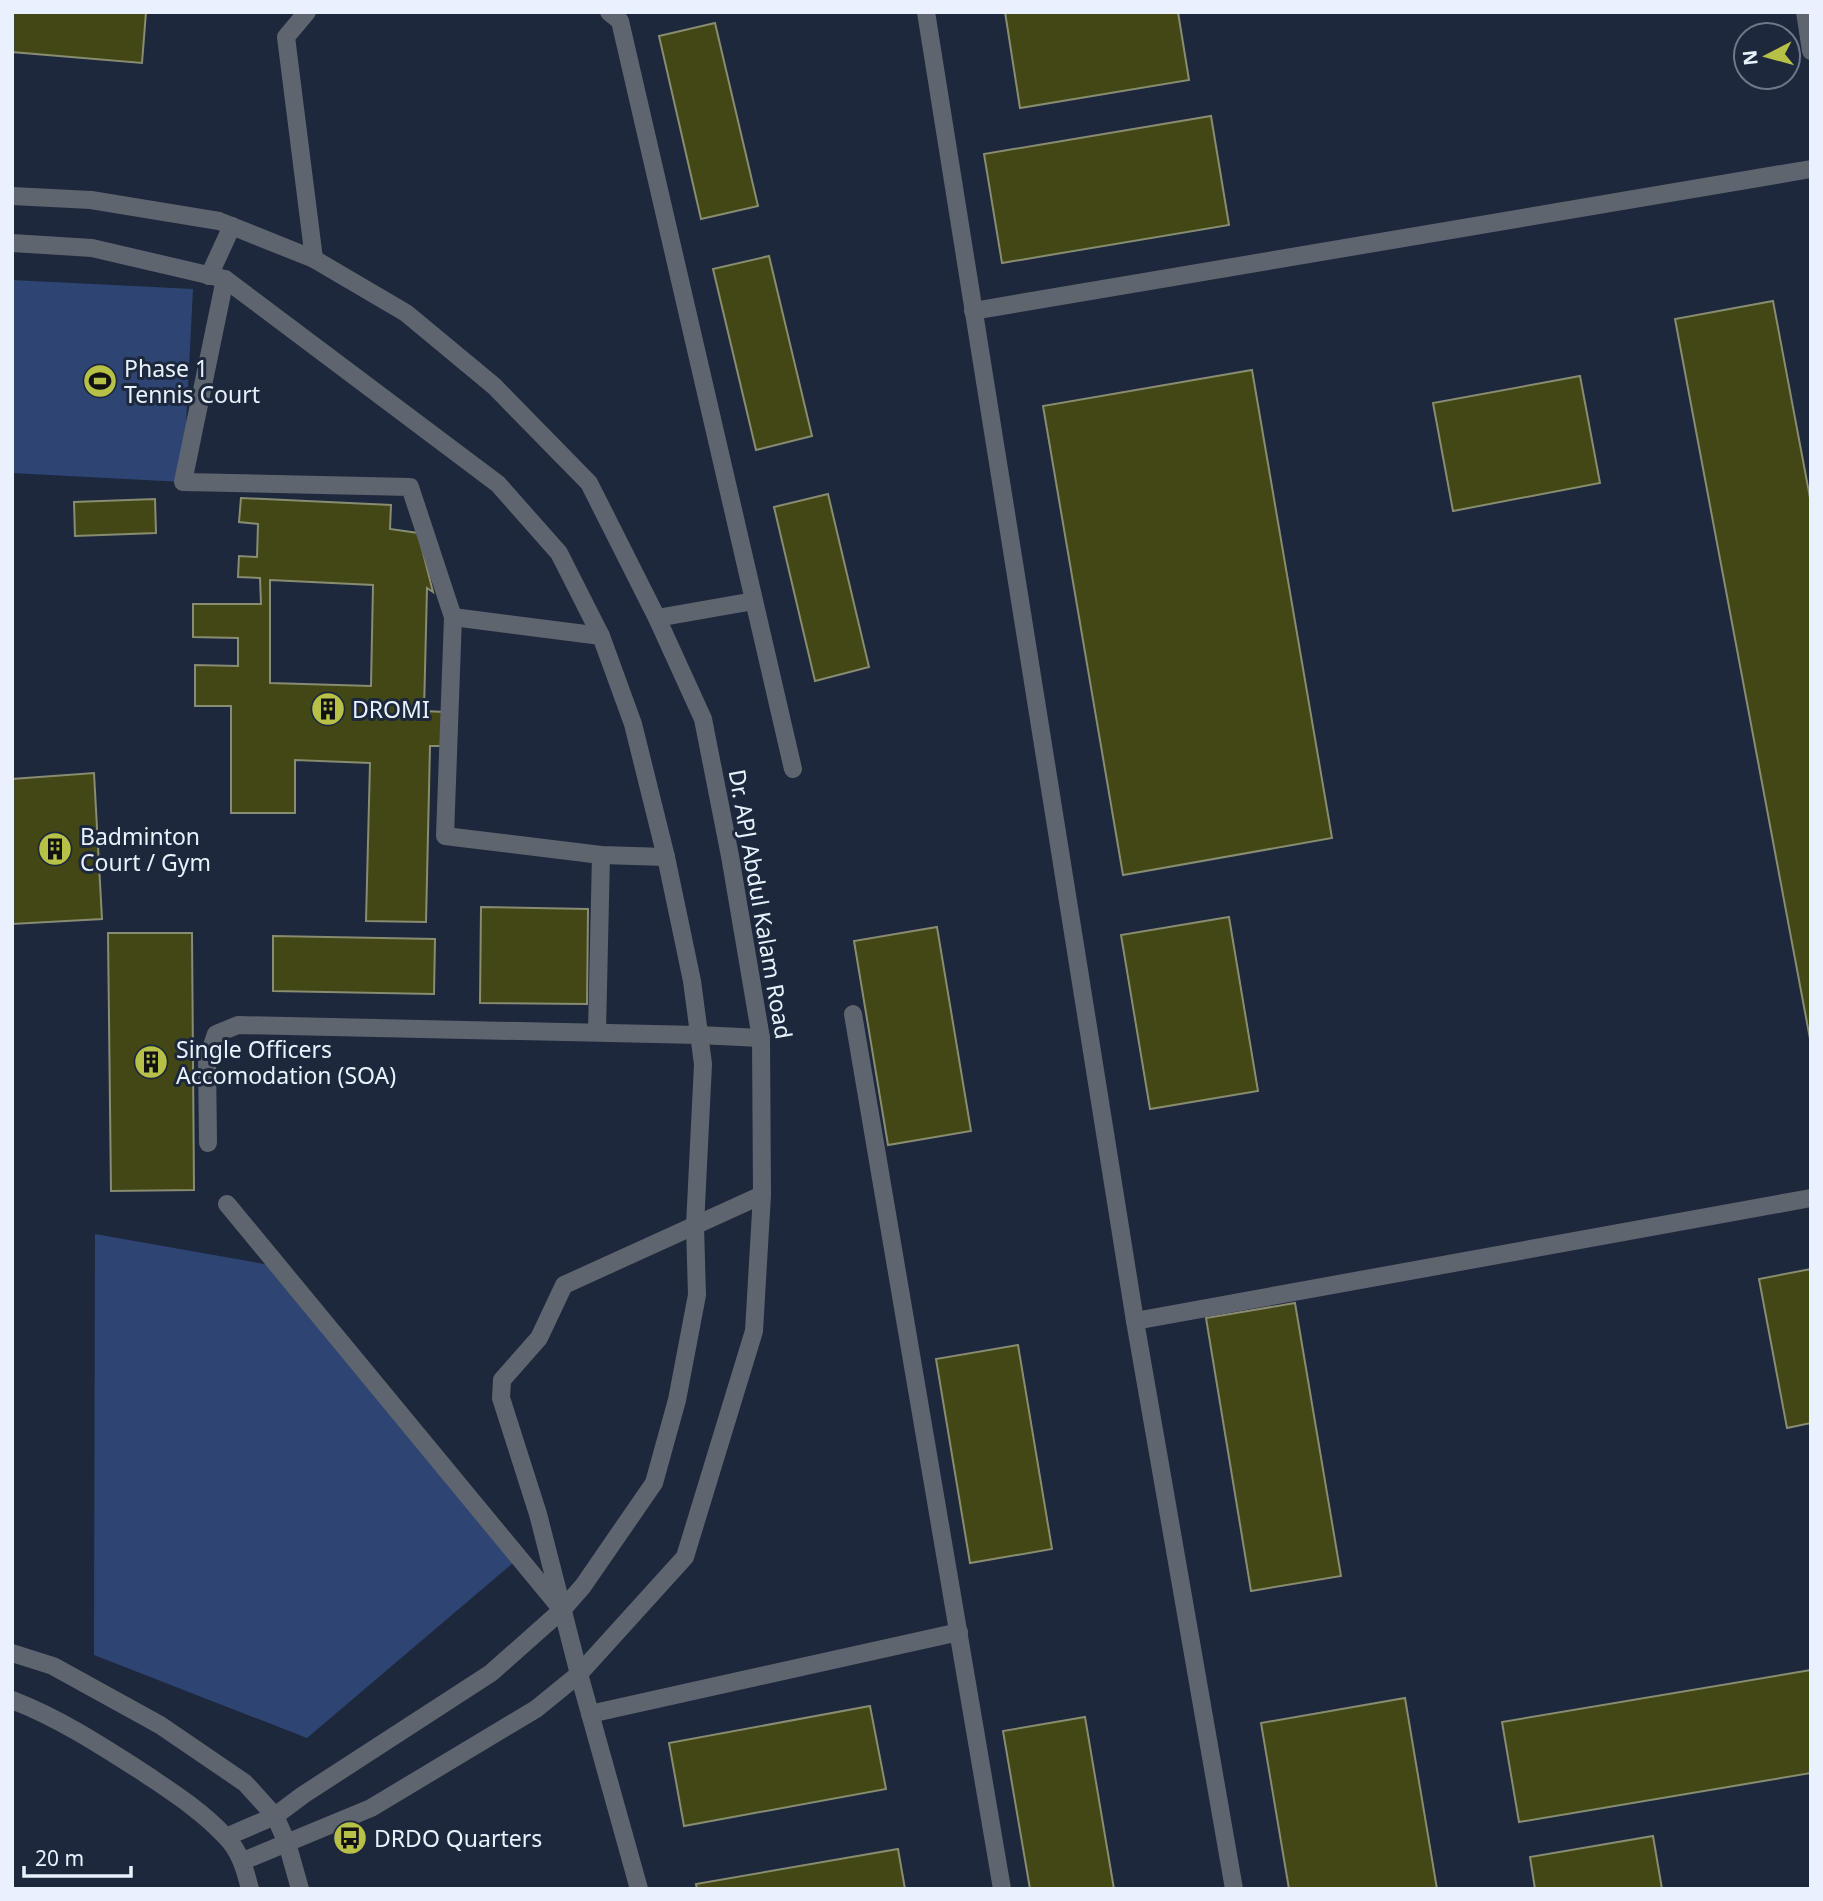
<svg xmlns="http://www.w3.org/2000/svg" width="1823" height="1901" viewBox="0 0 1823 1901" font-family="'Noto Sans',sans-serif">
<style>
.green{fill:#2e4574}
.building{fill:#434715;stroke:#888c70;stroke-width:2;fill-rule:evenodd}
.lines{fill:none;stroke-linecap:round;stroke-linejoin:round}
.minor{stroke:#5f656f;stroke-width:18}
.labels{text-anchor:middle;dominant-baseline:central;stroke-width:6;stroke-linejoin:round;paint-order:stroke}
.poi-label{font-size:23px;fill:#e9f1fe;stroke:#1d283c;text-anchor:start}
.street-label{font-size:23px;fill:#e9f1fe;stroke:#1d283c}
</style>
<rect width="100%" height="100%" fill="#1d283c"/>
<g class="green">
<path d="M12,280l181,9 -10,193 -171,-9z"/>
<path d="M95,1234l186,33 232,296 -206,175 -213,-83z"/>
</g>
<g class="building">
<path d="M12,12h134l-4,51 -130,-11z"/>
<path d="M1005,12h173l11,68 -169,28z"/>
<path d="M715,23l43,183 -57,13 -42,-183z"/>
<path d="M1211,116l18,109 -227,38 -18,-109z"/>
<path d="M769,256l43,180 -56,14 -43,-181z"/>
<path d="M1773,301l38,202v541l-136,-725z"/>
<path d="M1252,370l80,468 -209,37 -80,-469z"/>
<path d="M1580,376l20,107 -147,28 -20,-108z"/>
<path d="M828,494l41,173 -54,14 -41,-174z"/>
<path d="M241,498l150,7 -1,24 28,4 15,59 -6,-4 -3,123 21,1 -1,34h-14l-4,176 -60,-1 4,-158 -75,-3v53h-64v-107h-36v-41l43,1v-28l-45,-1v-33h68l-1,-26 -22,-1 1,-21 18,1 1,-33 -19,-2zM270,580l103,5 -2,101 -101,-3z"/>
<path d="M155,499l1,34 -81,3 -1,-34z"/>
<path d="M94,773l8,146 -90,5v-145z"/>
<path d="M481,907l107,2 -1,95 -107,-1z"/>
<path d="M1229,917l29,174 -108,18 -29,-174z"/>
<path d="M937,927l34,204 -83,14 -34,-204z"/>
<path d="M108,933h84l2,257 -83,1z"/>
<path d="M273,936l162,3 -1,55 -161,-3z"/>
<path d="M1811,1269v154l-24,5 -28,-149z"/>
<path d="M1295,1303l46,273 -90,15 -45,-273z"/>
<path d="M1018,1345l34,204 -82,14 -34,-204z"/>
<path d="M1811,1670v103l-292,49 -17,-100z"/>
<path d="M1405,1698l32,191h-148l-28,-166z"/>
<path d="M870,1706l16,83 -202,37 -15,-83z"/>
<path d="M1085,1717l29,172h-84l-27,-158z"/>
<path d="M1653,1836l9,53h-127l-5,-32z"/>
<path d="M898,1849l7,40h-208l-1,-5z"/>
</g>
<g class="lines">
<g class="minor">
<path d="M307,12l-21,25 28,222"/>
<path d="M609,12l11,9 173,748"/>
<path d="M926,12l209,1309"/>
<path d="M1805,12l6,39"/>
<path d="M12,196l79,4 128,21 95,38 92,54 88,73 95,97 68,135 46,101 27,137 31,182 1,157 -8,136 -69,226 -106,117 -43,35 -165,99 -128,53"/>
<path d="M12,243l80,5 133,31 273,205 61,69 42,83 32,88 33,133 26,124 11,83 -8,162 2,69 -20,105 -23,83 -71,103 -21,24 -71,63 -188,122 -28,21 -49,21"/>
<path d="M209,276l23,-50"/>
<path d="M225,279l-42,203 227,5 43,130 -8,219 156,19 65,2"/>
<path d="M973,311l838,-142"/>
<path d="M453,617l148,19"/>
<path d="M657,618l97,-17"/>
<path d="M853,1014l149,875"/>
<path d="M597,1032l4,-177"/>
<path d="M208,1143l-1,-83 9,-26 22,-9 461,10 62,3"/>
<path d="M227,1204l331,401"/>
<path d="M12,1653l41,13 107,59 85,58 30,33 12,27 13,46"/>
<path d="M12,1700c47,18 90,46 132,73 28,19 58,38 81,63 15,15 20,33 25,53"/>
<path d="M590,1714l369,-82"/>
<path d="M639,1889l-60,-215 -41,-160 -37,-116 1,-18 37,-42 25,-53 198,-90"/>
<path d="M1234,1889l-99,-568 676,-123"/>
</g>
</g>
<defs>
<g id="stadium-disc" transform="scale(1.75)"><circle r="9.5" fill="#b7c148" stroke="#1d283c"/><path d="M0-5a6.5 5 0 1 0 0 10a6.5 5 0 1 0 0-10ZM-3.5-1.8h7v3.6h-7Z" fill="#111"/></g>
<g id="building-disc" transform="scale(1.75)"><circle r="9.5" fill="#b7c148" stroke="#1d283c"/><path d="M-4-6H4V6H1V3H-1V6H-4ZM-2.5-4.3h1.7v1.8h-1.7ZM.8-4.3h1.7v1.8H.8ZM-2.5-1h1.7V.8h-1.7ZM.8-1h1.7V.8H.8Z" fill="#111"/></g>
<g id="bus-disc" transform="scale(1.75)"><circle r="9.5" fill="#b7c148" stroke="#1d283c"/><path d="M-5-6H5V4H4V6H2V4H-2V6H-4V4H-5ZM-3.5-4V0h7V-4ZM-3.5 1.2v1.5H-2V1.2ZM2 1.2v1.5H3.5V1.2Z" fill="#111"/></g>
</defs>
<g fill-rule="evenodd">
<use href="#stadium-disc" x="100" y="381"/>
<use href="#building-disc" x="328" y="709"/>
<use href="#building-disc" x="55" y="849"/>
<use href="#building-disc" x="151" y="1062"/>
<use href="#bus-disc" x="350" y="1838"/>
</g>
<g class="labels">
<g class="poi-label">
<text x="124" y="368">Phase 1<tspan x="124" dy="26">Tennis Court</tspan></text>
<text x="352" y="709">DROMI</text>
<text x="80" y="836">Badminton<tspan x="80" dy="26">Court / Gym</tspan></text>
<text x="176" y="1049">Single Officers<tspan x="176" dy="26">Accomodation (SOA)</tspan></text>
<text x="374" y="1838">DRDO Quarters</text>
</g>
<g class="street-label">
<text transform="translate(761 904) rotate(80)">Dr. APJ Abdul Kalam Road</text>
</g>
</g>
<rect width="1823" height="1901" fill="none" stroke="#e9f1fe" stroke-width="28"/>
<g transform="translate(1767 56) rotate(264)"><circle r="33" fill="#1d283c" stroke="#6f788a" stroke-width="2"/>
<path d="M0-5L12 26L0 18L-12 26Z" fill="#b7c148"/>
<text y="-10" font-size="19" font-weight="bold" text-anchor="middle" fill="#e9f1fe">N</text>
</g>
<path d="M24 1866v10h107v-10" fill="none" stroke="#e9f1fe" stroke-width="3.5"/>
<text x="35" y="1866" font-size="21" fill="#e9f1fe" stroke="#1d283c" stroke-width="5" paint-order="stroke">20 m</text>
</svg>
